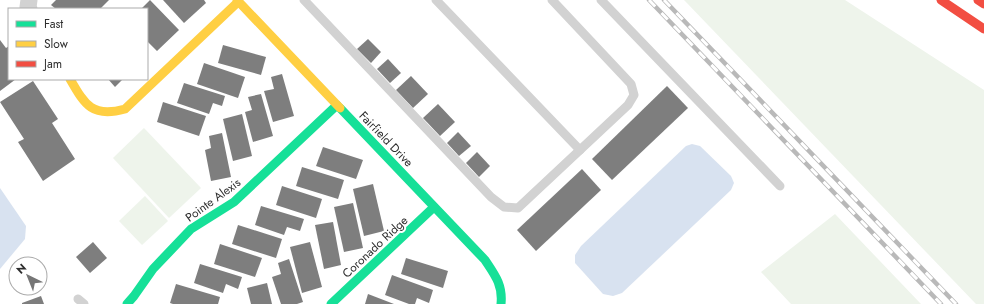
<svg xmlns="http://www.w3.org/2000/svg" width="984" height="304" viewBox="0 0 984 304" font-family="Jost,sans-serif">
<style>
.green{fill:#eef4eb}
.water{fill:#d8e2f0}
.building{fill:#7e7e7e}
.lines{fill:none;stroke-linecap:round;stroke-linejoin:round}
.lane{stroke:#d2d2d2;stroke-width:9}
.street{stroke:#d2d2d2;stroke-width:17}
.fast{stroke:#16e098;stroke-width:9}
.slow{stroke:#ffcf43;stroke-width:9}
.jam{stroke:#f24e42;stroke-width:9}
.rail-casing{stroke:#b9b9b9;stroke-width:4.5}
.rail{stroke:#fff;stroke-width:3;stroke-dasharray:9;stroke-linecap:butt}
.labels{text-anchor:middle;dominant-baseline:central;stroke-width:4;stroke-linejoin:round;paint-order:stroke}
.street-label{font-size:12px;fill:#2d2d2d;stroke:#fff}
</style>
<rect width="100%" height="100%" fill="#fff"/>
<g class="green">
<path d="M684,0h161l139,90v214h-8z"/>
<path d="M144,128l57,60 -32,30 -56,-60z"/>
<path d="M145,196l23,25 -26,24 -23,-24z"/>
<path d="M835,214l86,90h-130l-30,-32z"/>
</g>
<g class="water">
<path d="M692,144l8,2 31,30 3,7 -3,7 -109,103 -9,3 -10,-2 -28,-31v-8l6,-9 105,-100z"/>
<path d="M0,188l26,38 -1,13 -25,30z"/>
</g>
<g class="building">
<path d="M56,0h53l-9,9h-44l-5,-4z"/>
<path d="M150,0l29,30 -22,21 -10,-10v-32h-6z"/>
<path d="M163,0h41l2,3 -22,20z"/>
<path d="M368,39l13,13 -10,11 -14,-14z"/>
<path d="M0,40l6,8 3,-2v33h7l-16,12z"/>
<path d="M223,45l43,12 -5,18 -43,-12z"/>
<path d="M388,59l13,14 -11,10 -13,-14z"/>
<path d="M204,63l41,14 -7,21 -41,-14z"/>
<path d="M282,74l12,42 -21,6 -9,-31 10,-2 -3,-12z"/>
<path d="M411,76l17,18 -15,14 -17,-18z"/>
<path d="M108,79h15l-8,8z"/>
<path d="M33,81l25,38 -6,4 23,36 -32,22 -25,-39 6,-3 -24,-37z"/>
<path d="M184,83l41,13 -3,10 -9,-3 -4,11 -32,-11z"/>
<path d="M667,86l21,22 -76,72 -20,-21z"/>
<path d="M261,94l12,42 -20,6 -8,-30 7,-2 -4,-13z"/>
<path d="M163,102l43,14 -7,20 -42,-14z"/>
<path d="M438,104l17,18 -15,14 -17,-18z"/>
<path d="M242,114l10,42 -19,5 -10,-42z"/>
<path d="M458,132l13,14 -12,10 -12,-13z"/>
<path d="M222,133l9,44 -20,4 -6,-31 6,-2 -2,-12z"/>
<path d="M323,147l40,13 -7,19 -40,-13z"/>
<path d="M477,152l13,14 -11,11 -13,-14z"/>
<path d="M302,167l42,13 -6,19 -42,-13z"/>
<path d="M582,169l19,21 -65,61 -19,-21z"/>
<path d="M373,184l11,47 -20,5 -11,-47z"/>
<path d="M282,186l40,13 -6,19 -40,-13z"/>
<path d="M353,203l10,45 -19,4 -10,-45z"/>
<path d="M261,206l43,13 -4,12 -13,-4 -3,8 -29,-10z"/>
<path d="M333,222l8,43 -17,4 -9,-44z"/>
<path d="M238,225l44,14 -6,19 -44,-14z"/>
<path d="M93,242l14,16 -17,15 -14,-16z"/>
<path d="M310,242l12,45 -20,6 -12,-46z"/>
<path d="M220,244l42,14 -7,19 -41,-13z"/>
<path d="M406,258l42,13 -5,17 -42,-14z"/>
<path d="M289,259l14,43 -6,2h-16l-9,-27 9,-3 -3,-11z"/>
<path d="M200,264l42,13 -4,12 -12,-5 -3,9 -29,-10z"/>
<path d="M392,275l41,15 -4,13 -12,-5 -2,6h-6l-24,-9z"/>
<path d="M267,283l5,21h-21l-4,-16z"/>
<path d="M176,284l44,13 -2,7h-45l-3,-1z"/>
<path d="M368,294l26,10h-29z"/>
<path d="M41,296l3,8h-22v-1z"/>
</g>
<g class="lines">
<g class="lane">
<path d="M304,0l187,197 13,10 14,1 110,-103 6,-10 -3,-11 -79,-84"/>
<path d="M436,0l144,150"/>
<path d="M601,0l179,186"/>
<path d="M78,299l6,5"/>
</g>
<path class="street" d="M29,0l-1,7 1,2"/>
<g class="fast">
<path d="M340,108l145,152c10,15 18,25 16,44"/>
<path d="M127,304l7,-8 19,-27 38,-40 43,-27 103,-97"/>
<path d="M331,304l103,-97"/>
</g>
<g class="slow">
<path d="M237,0l103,108"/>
<path d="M70,79c15,26 22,39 55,30l113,-107"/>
</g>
<g class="jam">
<path d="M941,0l43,29"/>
<path d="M978,0l6,4"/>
</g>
<g class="rail-casing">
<g id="rail">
<path d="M649,0l292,304"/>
<path d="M664,0l292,304"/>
</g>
</g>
<use href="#rail" class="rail"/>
</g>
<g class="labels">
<g class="street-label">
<text transform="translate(386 139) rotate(46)">Fairfield Drive</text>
<text transform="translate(213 200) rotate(-36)">Pointe Alexis</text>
<text transform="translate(375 247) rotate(-43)">Coronado Ridge</text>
</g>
</g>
<rect x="8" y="8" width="140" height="72" fill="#ffffff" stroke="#ababab"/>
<rect x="16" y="21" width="20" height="6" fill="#16e098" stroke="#ababab"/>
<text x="44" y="28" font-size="12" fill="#2d2d2d">Fast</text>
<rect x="16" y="41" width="20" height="6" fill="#ffcf43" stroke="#ababab"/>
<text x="44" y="48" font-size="12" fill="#2d2d2d">Slow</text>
<rect x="16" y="61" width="20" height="6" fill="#f24e42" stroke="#ababab"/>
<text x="44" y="68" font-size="12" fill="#2d2d2d">Jam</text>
<g transform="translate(28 276) rotate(317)"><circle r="19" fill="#ffffff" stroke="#ababab"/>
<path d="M0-3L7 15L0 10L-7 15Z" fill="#767676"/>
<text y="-6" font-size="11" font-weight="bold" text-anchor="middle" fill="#2d2d2d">N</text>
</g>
</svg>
